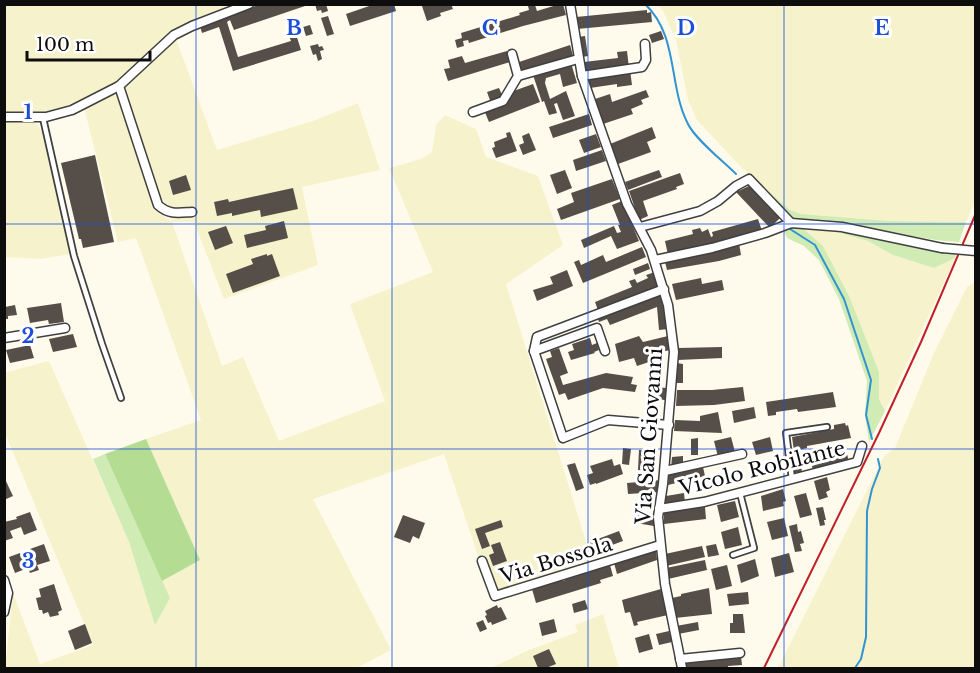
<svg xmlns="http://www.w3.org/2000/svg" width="980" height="673" viewBox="0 0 980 673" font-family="'Libre Baskerville',serif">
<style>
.farmland{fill:#f6f2cb}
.green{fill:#d0ebb4}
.forest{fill:#b4dc93}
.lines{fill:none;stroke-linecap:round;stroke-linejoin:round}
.stream{stroke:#3293d3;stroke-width:2}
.building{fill:#564e48}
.lane-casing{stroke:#404040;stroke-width:8}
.street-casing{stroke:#404040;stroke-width:11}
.lane{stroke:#fff;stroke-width:4.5}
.street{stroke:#fff;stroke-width:8}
.rail{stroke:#c21f27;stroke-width:2}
.street-bridge-casing{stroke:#404040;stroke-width:11;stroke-linecap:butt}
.street-bridge{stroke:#fff;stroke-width:8}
.grid{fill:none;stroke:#1d4ed8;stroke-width:1.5;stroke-opacity:0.55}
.labels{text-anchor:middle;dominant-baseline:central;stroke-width:6;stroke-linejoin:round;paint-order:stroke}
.street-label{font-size:20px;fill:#0d0d0d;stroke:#fff}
.grid-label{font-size:20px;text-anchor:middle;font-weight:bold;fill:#1d4ed8;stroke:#fff;stroke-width:6;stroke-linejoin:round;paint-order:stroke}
</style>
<rect width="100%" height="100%" fill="#fffbec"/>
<g class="farmland">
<path d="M4,5h232l-58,23 -50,47 -21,13 -44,19 -25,6h-33z"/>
<path d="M658,5h317l1,194 -10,23 -78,-1 -87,-7 -11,-4 -50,-44 -43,-46 -9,-20 -12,-60 -13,-29z"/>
<path d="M176,39l41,111 96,-29 45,-18 22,67 -78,17 16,78 -94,34 -30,-77h-22l50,144 21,-9 36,84 106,-40 -35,-97 83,-32 -44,-104 32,-9 11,-7 4,-27 9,-10 31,14 10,28 52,19 25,69 -57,39 87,280 -68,18 -34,13 -47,-141 -131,45 78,151 -35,18h-351l8,-75 27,71 53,-19 -88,-212 -1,-60 45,-12 80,181 26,82 15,-26 -8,-17 38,-21 -54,-121 55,-19 -65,-182 -18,4 -34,-135 27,-13 7,3 35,102 9,16 9,6 3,-11 -11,-9 -14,-32 -24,-72 -1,-8 4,-6z"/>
<path d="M30,120l7,4 6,9 27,121 -29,5 -36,-2 -1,-136z"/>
<path d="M799,225l31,5 38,11 25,14 41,13 21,-10 -70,153 -6,-12v-27l-29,-74 -27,-52z"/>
<path d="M975,282v386h-197l106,-212 11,-8 39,-95 33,-66z"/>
<path d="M603,614l16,54h-128l38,-18 49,-18 -3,-7z"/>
</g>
<g class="green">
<path d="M752,177l38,33 11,4 87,7 78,1 -7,20c-57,-3 -110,-24 -167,-23z"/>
<path d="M799,225l24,21 27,52 29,74v27l6,12 -16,31 -4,-26 2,-35 -28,-82 -20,-39 -15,-14 -17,-8 -4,-9z"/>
<path d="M830,230l126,24 -1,4 -21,10 -41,-13 -25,-14z"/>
<path d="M105,454l65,144 -15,27 -26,-83 -36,-83z"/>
</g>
<path class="forest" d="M146,439l54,121 -38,21 -57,-127z"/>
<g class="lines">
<g class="stream">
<path d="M645,4c34,32 23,82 43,120 7,15 36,38 48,50"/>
<path d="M790,229l25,16 29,54 27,81 -5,35 6,24"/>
<path d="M855,668l6,-9 5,-22 1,-126 5,-22 8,-21 -2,-9"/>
</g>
</g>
<g class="building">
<path d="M261,4l47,1 -74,25 -4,-10 -3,2 11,35 53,-16 -3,-8 7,-2 6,19 -68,21 -14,-44 -17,6 -2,-7z"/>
<path d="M315,4h11l2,7 -6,2 -1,-3 -4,1z"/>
<path d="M375,4h19l2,7 -46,15 -4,-12z"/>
<path d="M426,4h25l2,5 -13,4 1,3 -14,5 -5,-15z"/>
<path d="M560,4h3l3,11 -43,11 -54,17 -1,-3 -5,1 1,5 -7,2 -2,-8 7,-2 -1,-5 59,-18 -1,-2 10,-3 -1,-4 7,-1 2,6z"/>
<path d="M647,10v3l4,-1 1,10 -75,7 -1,-12z"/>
<path d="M328,16l6,18 -7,2 -6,-18z"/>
<path d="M310,25l3,9 -7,2 -3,-9z"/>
<path d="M661,31l3,8 -12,4 -3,-8z"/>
<path d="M585,36l3,20 -6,1 -4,-20z"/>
<path d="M318,44l1,3 3,-1 2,4 -4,1 2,8 -4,2 -2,-7 -3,1 -3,-9z"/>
<path d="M570,45l4,14 -52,12 -3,-9z"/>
<path d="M507,51l3,11 -62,19 -4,-12 6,-1 -2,-8 14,-4 3,7z"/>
<path d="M627,51l2,17 -44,6 -1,-12 34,-4 -1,-6z"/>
<path d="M571,63l6,20 -14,4 -3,-13 -14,4 -1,5 5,16 16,-8 9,25 -12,4 -6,-17 -3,1 3,9 -8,2 -5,-14 -2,1 -9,-27z"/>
<path d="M630,70l2,15 -15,2v-3l-27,4 -4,-12z"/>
<path d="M533,84l7,18 -51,20 -5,-12 21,-16z"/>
<path d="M499,88l3,7 -4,5 -7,3 -4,-11z"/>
<path d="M646,90l3,7 -8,3 2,4 -12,5 2,5 -30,10 -8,-25 15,-5 2,8z"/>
<path d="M589,114l3,11 -39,13 -4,-11z"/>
<path d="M652,127l4,11 -9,4 4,10 -33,12 -8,-20z"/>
<path d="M510,132l7,19 -21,7 -4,-10 3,-1 -1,-5 13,-5 -1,-4z"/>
<path d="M529,133l7,17 -13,5 -4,-10 5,-2 -2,-7z"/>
<path d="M596,134l5,13 -17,6 -5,-13z"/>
<path d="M602,150l4,11 -30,10 -3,-11z"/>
<path d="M95,155l19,87 -31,6 -2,-9h-2l-18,-76z"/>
<path d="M565,170l7,18 -15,6 -7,-19z"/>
<path d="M659,170l3,7 -34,13 -3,-8z"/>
<path d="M680,173l4,11 -8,3 1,2 -34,12 5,15 -9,4 -10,-29z"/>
<path d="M186,175l5,15 -18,5 -4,-14z"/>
<path d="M612,179l8,20 -59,21 -4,-11 17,-7 -3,-9z"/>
<path d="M749,186l31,32 -10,10 -34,-36z"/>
<path d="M293,188l5,21 -37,8 -1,-7 -28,6v-3l-15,3 -3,-14 14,-3 1,3z"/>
<path d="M622,201l17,40 -22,8 -6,-13 -27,12 -3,-8 33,-14 3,7 4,-1 -3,-7h2l-8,-20z"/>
<path d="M758,219l4,12 -94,24 -3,-14 28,-7 -1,-4 8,-2 2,4 6,-3 3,8 2,-1 -1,-4z"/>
<path d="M284,221l4,17 -41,10 -3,-13 22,-5 -1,-4z"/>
<path d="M226,226l7,17 -18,7 -7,-18z"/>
<path d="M739,243l2,12 -22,6 -52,9 -2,-8z"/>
<path d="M642,247l4,10 -63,26 -9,-21 5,-2 2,5 22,-10 3,7z"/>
<path d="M267,254v2l5,-2 8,22 -47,17 -7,-19 27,-10 -2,-5z"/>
<path d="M648,263l2,6 -15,6 -2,-6z"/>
<path d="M567,270l6,16 -36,15 -4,-11 20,-6 -3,-7z"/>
<path d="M655,272l6,14 -62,27 -4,-11 37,-15 -3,-6 6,-2 2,4 11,-5 -2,-3z"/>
<path d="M701,278l1,6 20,-4 2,10 -48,10 -4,-16z"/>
<path d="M662,293l6,36 -9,1 -2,-23 -47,18 -3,-6 -8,3 -2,-6z"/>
<path d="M61,303l3,19 -15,2 -1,-4 -18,3 -3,-15z"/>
<path d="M15,305l2,10 -9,1v3h-3v-12z"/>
<path d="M73,334l4,13 -24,5 -4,-13z"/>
<path d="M639,336l4,6 25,-6 3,14 -18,3 2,7 -18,6 -3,-8 -15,4 -4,-18z"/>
<path d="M590,338l2,7 5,-2 2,7 -5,2 1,1 -24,7 -3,-8 6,-2 -2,-6z"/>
<path d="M30,345l4,13 -24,5 -4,-13z"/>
<path d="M722,347v11l-44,2v-12z"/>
<path d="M559,348l9,25 -8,3 3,9 43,-12 27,4 -2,7 6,1 -2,7 -32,-4 -35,12 -3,-7 -6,2 -13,-36 6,-2 -2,-6z"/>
<path d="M677,363l6,1v19h-6z"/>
<path d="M651,387l16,1 -1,12 -16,-1z"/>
<path d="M743,387l2,14 -31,4 -38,1 1,-16h35z"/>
<path d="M833,392l3,15 -38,5 -1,-3 -21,3v3l-8,1 -2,-14z"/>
<path d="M754,407l2,11 -22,5 -2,-12z"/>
<path d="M718,412l4,21 -48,-2 1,-11 25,1v-5z"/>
<path d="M845,423l1,3 2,-1 3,13 -44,8v2l-13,3 -2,-14 42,-8v-4z"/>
<path d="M731,437l4,15 -17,5 -4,-16z"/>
<path d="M770,437l3,14 -17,4 -4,-13z"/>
<path d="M698,438v17h-7v-16z"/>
<path d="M845,446l4,16 -36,8 -3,-10 8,-2v-3l9,-3 1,4 8,-2 -1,-5z"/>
<path d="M623,448l8,1 -2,16 -7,-1z"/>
<path d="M639,450l18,1 -2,20 -17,-1z"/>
<path d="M795,455l1,6 4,-1 2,12 -9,1 -3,-17z"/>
<path d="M683,456v10l-12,2 1,-11z"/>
<path d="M612,459l2,7 6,-2 3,10 -27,10v-1l-6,2 -3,-10 6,-2 -3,-7z"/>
<path d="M575,463l9,25 -8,3 -9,-26z"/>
<path d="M696,467v2l7,-2 2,9 -37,9 1,-12z"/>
<path d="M4,477l9,19 -9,4z"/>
<path d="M827,477l3,13 -4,2 2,5 -9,3 -5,-19z"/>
<path d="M662,480l-3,12 -31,2 -1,-11z"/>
<path d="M783,489l3,12 -3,1 1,4 -21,5 -2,-15z"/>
<path d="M684,493l1,10 -20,3 1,-10z"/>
<path d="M806,493l6,22 -12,3 -6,-22z"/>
<path d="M735,501l4,16 -18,5 -4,-17z"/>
<path d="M705,507l1,12 -42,5v-14z"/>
<path d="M823,507l3,13h-2l1,5 -5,1 -4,-18z"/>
<path d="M30,512l7,18 -13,5 -3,-8 -11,4 3,7 -9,3v-19l13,-3 -1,-2z"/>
<path d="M637,512l19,3 -2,11 -18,-3z"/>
<path d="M403,515l22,8 -6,16 -6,-3 -3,7 -16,-6z"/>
<path d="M784,518l4,18 -16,4 -5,-18z"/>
<path d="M501,520l2,7 -18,6 5,13 -8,3 -7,-20z"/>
<path d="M797,524l1,8 3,-1 3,12 -4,1 2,7 -7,1 -6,-26z"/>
<path d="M738,527l4,18 -17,4 -4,-17z"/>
<path d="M619,531l4,10 -30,11 -3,-10z"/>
<path d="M500,542l7,19 -14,5 -4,-11 5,-2 -3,-8z"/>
<path d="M44,544l6,17 -13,4 2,5 -9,3 -2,-5 -13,5 -6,-16 11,-4 3,6 9,-4 -2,-6z"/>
<path d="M716,544l3,11 -11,2 -2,-11z"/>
<path d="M702,546l3,11 -39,9 -1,-12z"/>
<path d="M656,549l1,11 -40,14 -3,-11z"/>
<path d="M789,553l5,19 -19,5 -4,-19z"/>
<path d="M755,559l4,17 -18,7 -4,-18z"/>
<path d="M705,560l2,10 -39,9 -2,-11z"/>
<path d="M610,565l3,11 -13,4 1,3 -65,20 -4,-14 7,-2 -1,-2 24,-7 1,3 4,-2z"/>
<path d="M727,565l5,21 -16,4 -5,-21z"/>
<path d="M54,584l8,26 -4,2 1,3 -9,2 -2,-5 -5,2 -1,-4h-3l-3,-12 5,-1 -2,-8z"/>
<path d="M709,588l3,26 -37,4 -3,-20 9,-2v-2z"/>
<path d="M661,589l7,26 -31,7 1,3 -4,1 -4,-14 -5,1 -3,-13z"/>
<path d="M748,592l1,12 -20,2 -2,-12z"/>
<path d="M585,600l3,9 -14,4 -2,-9z"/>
<path d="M497,605l1,3 3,-1 6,12 -15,6 -1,-3 -3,1 -3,-7 2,-1 -2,-4z"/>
<path d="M733,614h10l2,19h-15v-10h3z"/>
<path d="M554,619l3,13 -15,4 -3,-13z"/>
<path d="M483,620l4,9 -7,3 -4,-9z"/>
<path d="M698,622l1,8 -21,4 -2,-8z"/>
<path d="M85,624l7,19 -17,7 -7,-19z"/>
<path d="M669,631l3,11 -13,3 -3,-11z"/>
<path d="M649,634l4,15 -14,4 -4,-15z"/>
<path d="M549,649l7,15 -10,4h-8l-5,-12z"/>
<path d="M741,656l1,9 -14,1v2h-42v-8z"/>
</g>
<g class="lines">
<g class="lane-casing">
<g id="lane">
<path d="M43,118l31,138 28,88 19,54"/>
<path d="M792,479l-6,-46 41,-6"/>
<path d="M733,555l21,-7 -14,-55"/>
</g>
</g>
<g class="street-casing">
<g id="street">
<path d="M570,4l12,72 45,128 24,46 17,55 6,47 -11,132 -5,33 7,67 17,84"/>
<path d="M518,76l60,-17"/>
<path d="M582,76l60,-9 4,-7 -1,-16"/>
<path d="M119,86l39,119c11,10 20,8 34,7"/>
<path d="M473,112l30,-11 15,-25 -6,-22"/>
<path d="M4,117h42l26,-7 47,-24 55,-51 18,-9 57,-22"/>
<path d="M640,227l60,-16 18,-10 18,-15 13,-7 42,44"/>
<path d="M655,260l57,-12 53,-15 26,-10 51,4 100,21"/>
<path d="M4,338l61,-10"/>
<path d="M534,351l3,-14 127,-48"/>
<path d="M605,351l-8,-23 -63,23 29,87 45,-18 61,5"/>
<path d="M665,471l77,-17"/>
<path d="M659,509l45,-7 153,-40 5,-16"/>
<path d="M482,561l13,35 165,-51"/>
<path d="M4,580l4,13 -4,19"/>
<path d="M680,659l60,-6"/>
</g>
</g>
<use href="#lane" class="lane"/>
<use href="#street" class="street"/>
<path class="rail" d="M764,668l115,-235 42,-91 55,-129"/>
<g class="street-bridge-casing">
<path id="street-bridge" d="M942,248l34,3"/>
</g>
<use href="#street-bridge" class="street-bridge"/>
</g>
<path class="grid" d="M196,4v664M392,4v664M588,4v664M784,4v664M4,224h972M4,449h972"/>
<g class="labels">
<g class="street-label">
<text transform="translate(649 436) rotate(-86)">Via San Giovanni</text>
<text transform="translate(762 468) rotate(-14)">Vicolo Robilante</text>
<text transform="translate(556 560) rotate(-17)">Via Bossola</text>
</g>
</g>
<g class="grid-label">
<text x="294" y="35">B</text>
<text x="490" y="35">C</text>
<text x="686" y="35">D</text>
<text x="882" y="35">E</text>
<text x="28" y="119">1</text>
<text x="28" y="343">2</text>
<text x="28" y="568">3</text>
</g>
<rect width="980" height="673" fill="none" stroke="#0d0d0d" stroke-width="12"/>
<path d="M27 51v9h123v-9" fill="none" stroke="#0d0d0d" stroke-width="3"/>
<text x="36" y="51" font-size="18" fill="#0d0d0d" stroke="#ffffff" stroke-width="4.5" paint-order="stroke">100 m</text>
</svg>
